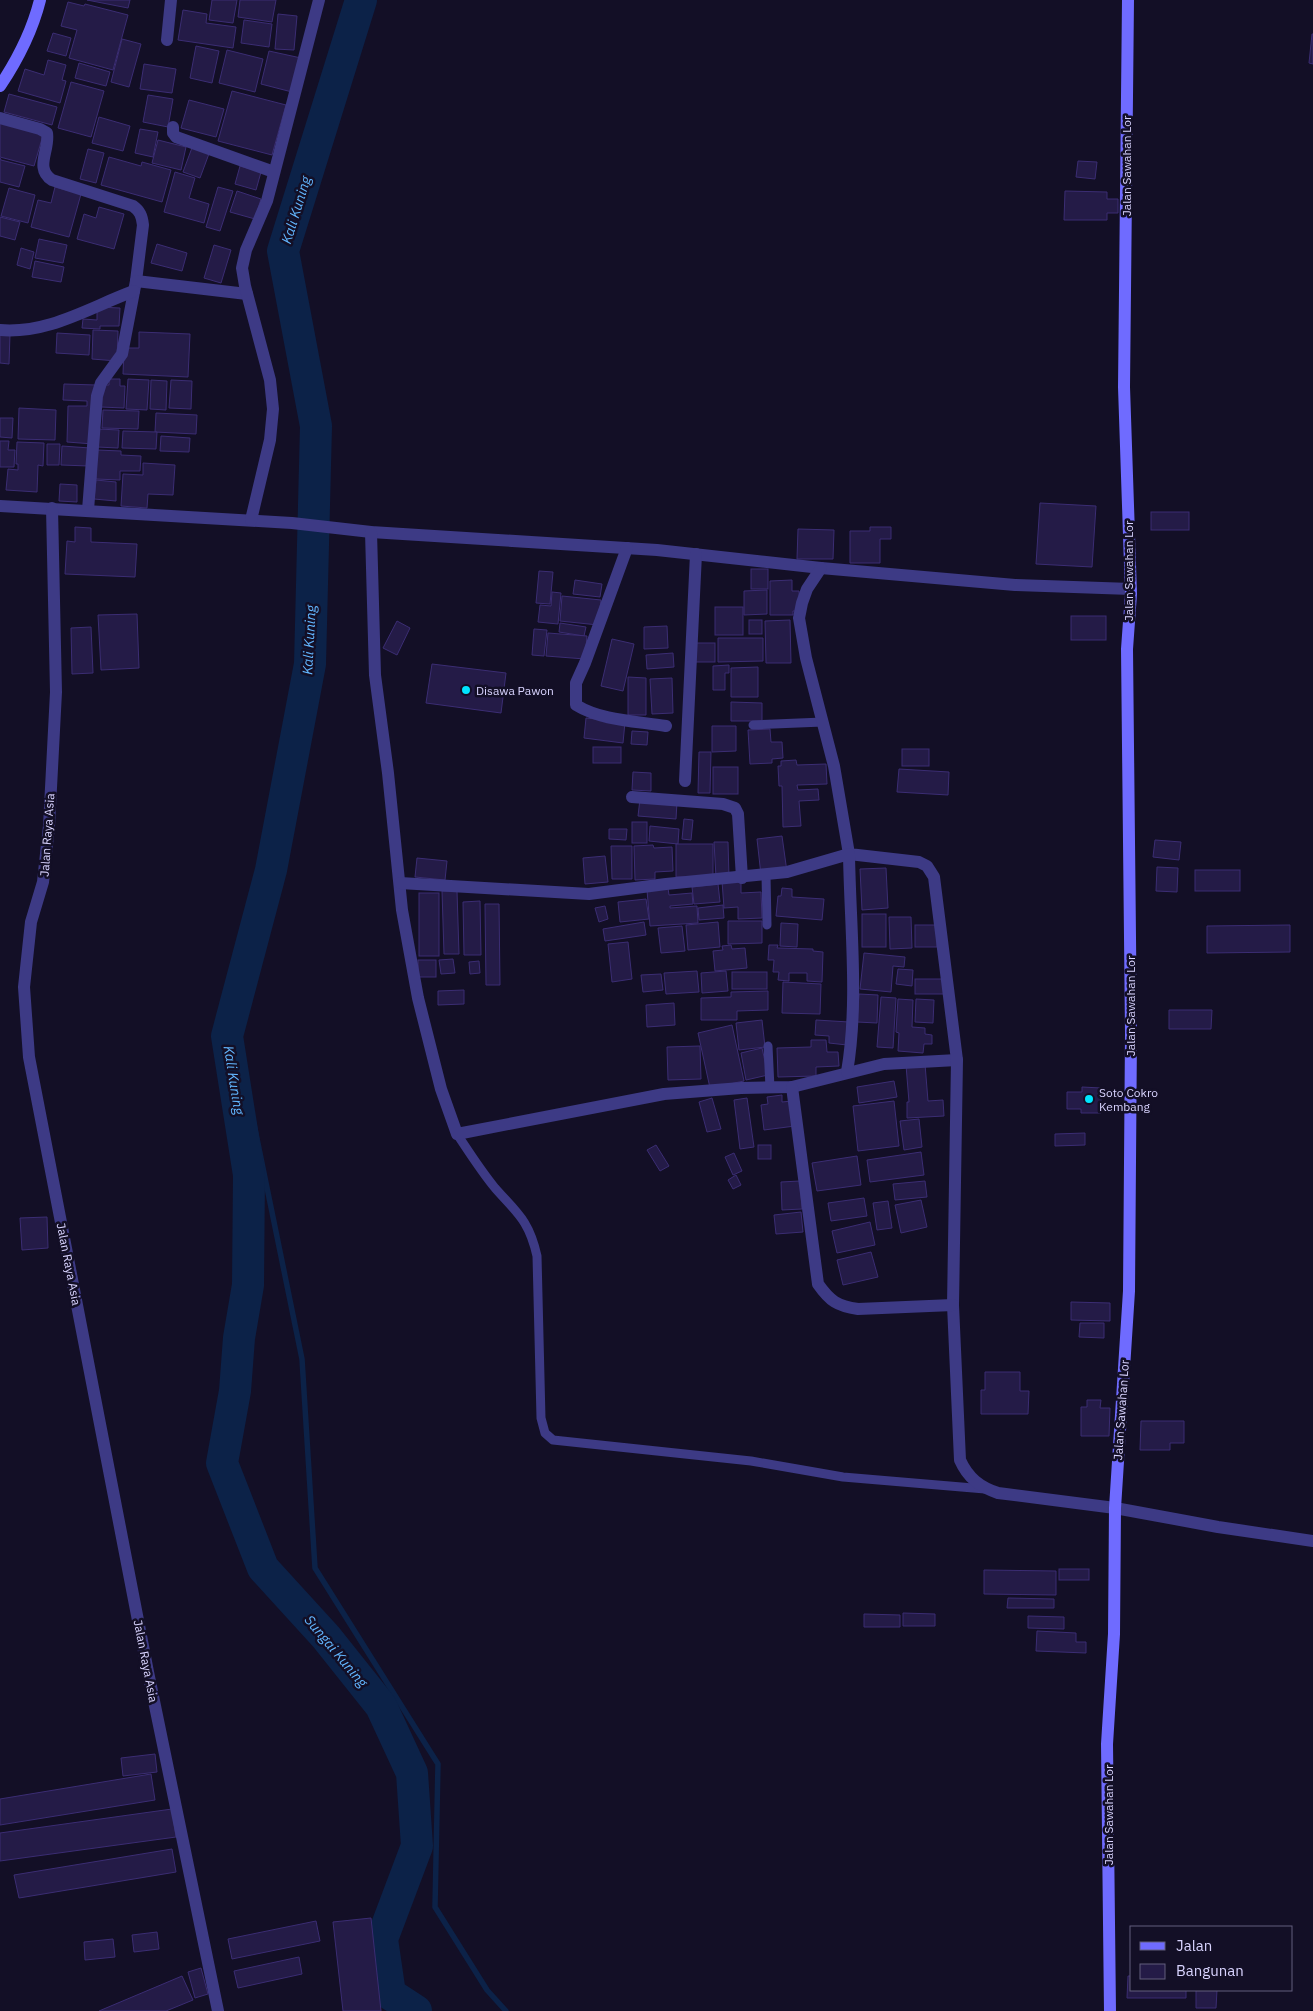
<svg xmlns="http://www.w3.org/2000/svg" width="1313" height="2011" viewBox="0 0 1313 2011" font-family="'IBM Plex Sans',sans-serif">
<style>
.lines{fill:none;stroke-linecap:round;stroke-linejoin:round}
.stream{stroke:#0c2248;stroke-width:5.5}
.river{stroke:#0c2248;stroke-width:32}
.building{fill:#241b47;stroke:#3b2d73}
.lane{stroke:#3d3a85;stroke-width:9}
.street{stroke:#3d3a85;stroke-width:12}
.secondary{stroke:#6f6bff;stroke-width:12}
.poi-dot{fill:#00e5ff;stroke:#130f26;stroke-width:2}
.labels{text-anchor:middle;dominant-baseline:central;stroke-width:5;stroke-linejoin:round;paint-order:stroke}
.street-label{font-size:12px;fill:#d9d4ff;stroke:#130f26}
.poi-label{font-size:12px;fill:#d9d4ff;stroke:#130f26;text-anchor:start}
.water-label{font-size:14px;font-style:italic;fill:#62b6ff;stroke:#130f26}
</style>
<rect width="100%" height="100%" fill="#130f26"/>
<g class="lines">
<path class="stream" d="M239,1022l-3,14 66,323 13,209 123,196 -3,143 52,83 19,21"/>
<path class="river" d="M361,0l-78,251 33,175 -6,238 -39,206 -44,166 22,139 -1,110 -9,53 -4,53 -13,72 41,105 63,69 55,69 31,67 5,73 -35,93 8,55 26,17"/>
</g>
<g class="building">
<path d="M87,0h43l-2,8z"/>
<path d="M212,0h25l-4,23 -24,-3z"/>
<path d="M240,0h36l-4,22 -34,-5z"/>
<path d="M68,2l16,4 1,-2 43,11 -15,55 -44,-12 8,-28 -16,-4z"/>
<path d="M183,10l24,4 -1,9 30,4 -3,21 -55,-8z"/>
<path d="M278,14l19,2 -3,34 -19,-1z"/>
<path d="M244,20l28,4 -3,23 -28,-4z"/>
<path d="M53,33l18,5 -5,18 -19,-5z"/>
<path d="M1312,34h1v30l-4,-1z"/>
<path d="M122,39l19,5 -12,43 -18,-5z"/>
<path d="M196,46l23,5 -7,32 -22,-5z"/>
<path d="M227,50l36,9 -8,33 -36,-9z"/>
<path d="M269,51l32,7 -9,34 -31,-8z"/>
<path d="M48,60l18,5 -4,15 4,1 -6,22 -42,-12 7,-22 19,6z"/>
<path d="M79,63l31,9 -4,14 -31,-8z"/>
<path d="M144,64l32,5 -4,24 -32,-4z"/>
<path d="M71,82l33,9 -13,46 -33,-9z"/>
<path d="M232,91l54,14 -14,50 -54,-14z"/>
<path d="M9,94l48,13 -5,18 -48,-13z"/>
<path d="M148,95l25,4 -5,28 -25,-5z"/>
<path d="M189,100l35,9 -8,28 -35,-9z"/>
<path d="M99,117l31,9 -7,25 -31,-8z"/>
<path d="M0,120l44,12 -10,34 -34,-9z"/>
<path d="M140,129l18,3 -5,25 -18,-4z"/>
<path d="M158,140l28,7 -5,23 -29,-7z"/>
<path d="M193,145l17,6 -10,27 -17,-6z"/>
<path d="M88,149l16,4 -8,30 -16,-4z"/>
<path d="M109,157l32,9 1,-4 29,8 -9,32 -61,-17z"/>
<path d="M0,158l1,2 24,6 -6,21 -19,-5z"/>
<path d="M1078,161l19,1 -2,17 -19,-2z"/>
<path d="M240,166l21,6 -5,18 -21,-6z"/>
<path d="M175,172l20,6 -6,20 20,6 -5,19 -40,-11z"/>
<path d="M55,187l26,7 -12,43 -38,-10 7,-27 13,3z"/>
<path d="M218,187l15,4 -13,40 -14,-4z"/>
<path d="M9,188l26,7 -7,28 -27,-7z"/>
<path d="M237,191l24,8 -6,20 -25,-7z"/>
<path d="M1065,191l42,1v7h11v14h-11v7h-43z"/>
<path d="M99,207l25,7 -10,35 -37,-10 7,-25 12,4z"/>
<path d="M0,217l20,5 -5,18 -15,-4z"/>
<path d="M39,239l28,6 -4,18 -28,-5z"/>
<path d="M157,244l30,9 -5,18 -31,-8z"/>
<path d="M214,245l17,5 -10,33 -17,-5z"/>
<path d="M21,248l13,4 -4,17 -13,-4z"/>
<path d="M35,261l29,6 -3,15 -29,-5z"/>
<path d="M97,307l23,1 -1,18h-19v3l-18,-1 1,-9 14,1z"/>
<path d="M93,330l25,1 -1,30 -25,-2z"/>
<path d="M139,332l51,2 -2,43 -65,-3 1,-26h15z"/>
<path d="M0,333l10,1 -1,30 -9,-1z"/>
<path d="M57,333l33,2 -1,20 -33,-2z"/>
<path d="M109,379h11v7h5l-1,22 -23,-1 1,-22h7z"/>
<path d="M128,379l21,1 -2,30 -21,-1z"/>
<path d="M151,380l16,1 -1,29 -16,-1z"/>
<path d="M171,380l21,1 -1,28 -22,-1z"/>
<path d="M64,384l32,1 -3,59 -26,-2 1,-36h19v-5l-24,-1z"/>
<path d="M19,408l37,2 -1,30 -37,-1z"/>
<path d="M103,410l36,1 -1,18 -36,-1z"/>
<path d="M156,413l41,2 -1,19 -41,-2z"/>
<path d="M0,418h13l-1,20 -12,-1z"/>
<path d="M98,429l21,1 -1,18 -21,-1z"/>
<path d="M123,431l34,1 -1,17 -34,-1z"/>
<path d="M161,436l29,2 -1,14 -29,-1z"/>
<path d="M0,441h9l-1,9h7l-1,17h-14z"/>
<path d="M17,442l27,1 -1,23 -5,-1 -1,27 -31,-2 2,-21 10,1v-6h-2z"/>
<path d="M47,444h13l-1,21h-12z"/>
<path d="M62,446l28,2 -1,18 -28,-1z"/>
<path d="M97,450l24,1v4l20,1 -1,15h-20v9l-24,-1z"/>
<path d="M143,463l32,2 -2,30 -25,-1 -1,14 -26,-2 2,-32 20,1z"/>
<path d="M96,480l20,2v19l-22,-2z"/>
<path d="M60,484l17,1v17l-18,-1z"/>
<path d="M1040,503l56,3 -4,61 -56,-3z"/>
<rect x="1151" y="512" width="38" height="18"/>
<path d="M75,527l16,1v14l46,2 -2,33 -70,-3 2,-33 8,1z"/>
<path d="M870,527h21v12h-11v24h-30v-32h20z"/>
<path d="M798,529l36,1 -1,29h-36z"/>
<rect x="751" y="569" width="17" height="20"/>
<path d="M539,571l14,1 -3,32 -14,-1z"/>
<path d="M575,580l27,4 -2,13 -27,-3z"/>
<path d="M792,580v11h7l1,20h-7v4h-23v-34z"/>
<path d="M767,590v24l-23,1v-24z"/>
<path d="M552,592l9,1 -3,31 -20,-2 2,-17 11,1z"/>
<path d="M562,596l39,4 -3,25 -38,-4z"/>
<rect x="715" y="607" width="28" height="28"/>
<path d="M137,614l2,54 -38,2 -3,-55z"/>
<rect x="1071" y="616" width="35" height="24"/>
<rect x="749" y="620" width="13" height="14"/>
<path d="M790,620l1,43h-25l-1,-42z"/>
<path d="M397,621l13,7 -13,27 -14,-7z"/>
<path d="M560,623l26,4 -2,9 -25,-4z"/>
<path d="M667,626l1,22 -24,1v-22z"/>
<path d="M91,627l2,46 -21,1 -1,-46z"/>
<path d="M534,629l13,1 -3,26 -12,-1z"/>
<path d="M548,633l39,3 -2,23 -39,-3z"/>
<path d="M718,638h45v23l-45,1z"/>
<path d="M612,639l22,5 -11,47 -22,-5z"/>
<rect x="693" y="643" width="22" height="19"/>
<path d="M673,653l1,14 -27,2 -1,-14z"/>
<path d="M432,664l74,9 -5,40 -75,-10z"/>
<path d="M729,665v8h-4v17h-12v-24z"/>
<path d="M758,667v30h-27v-29z"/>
<path d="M628,677l18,1v37h-18z"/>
<path d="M672,678l1,35 -21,1 -2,-35z"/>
<path d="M731,702l31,1v18h-31z"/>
<path d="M586,718l39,4 -2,21 -39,-5z"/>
<path d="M712,726h24v25l-24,1z"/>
<path d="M770,729l1,13h11l1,16 -11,1v4l-22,1 -2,-34z"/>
<path d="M632,731l16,1 -1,13 -16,-1z"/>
<rect x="593" y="747" width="28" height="16"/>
<rect x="902" y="749" width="27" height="17"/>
<path d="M699,752h12l-1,41h-12z"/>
<path d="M796,760l1,5 29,-1 1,20 -30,1 1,5 20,-1 1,11 -20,1 2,25 -18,1 -1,-41h-3l-1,-20h3v-5z"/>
<rect x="713" y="767" width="25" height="27"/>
<path d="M899,769l50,3 -1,23 -51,-3z"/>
<path d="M633,772l18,1v18l-19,-1z"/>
<path d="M640,799l37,3 -1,17 -38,-3z"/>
<path d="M684,819l9,1 -2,20 -9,-1z"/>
<rect x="632" y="822" width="15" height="21"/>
<path d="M650,826l29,3 -1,15 -29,-3z"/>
<path d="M609,829h18l-1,11 -17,-1z"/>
<path d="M782,836l5,36 -26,3 -4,-36z"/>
<path d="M1155,840l26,2 -2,18 -26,-3z"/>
<path d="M714,842h14l1,35h-13z"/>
<rect x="676" y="844" width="37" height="33"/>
<path d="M653,845l1,3 18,-1 1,24 -18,1v7l-20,1 -1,-34z"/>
<path d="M611,846h21v33h-20z"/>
<path d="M605,856l3,26 -23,2 -2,-26z"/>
<path d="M417,858l30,3 -2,19 -30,-3z"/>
<path d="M1157,867l21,1 -1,24 -21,-1z"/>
<path d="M886,868l2,40 -26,2 -2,-41z"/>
<rect x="1195" y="870" width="45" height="21"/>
<path d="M722,881h19v12l20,-1 1,26 -24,1v-12l-14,1z"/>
<path d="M718,884l2,18 -26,2 -2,-17z"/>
<path d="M668,888l1,7 23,-2 1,11 -23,2v2l27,-2 1,17 -48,3 -3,-36z"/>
<path d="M782,888l10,1v8l32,2 -2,21 -46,-4 2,-20h3z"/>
<path d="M442,891h15l2,63h-15z"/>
<rect x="419" y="893" width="20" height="63"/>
<path d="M646,899l3,20 -29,3 -2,-20z"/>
<path d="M480,901l1,54h-17l-1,-53z"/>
<path d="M485,904h14l1,81h-14z"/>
<path d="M723,905l1,13 -25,2 -1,-12z"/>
<path d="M605,906l3,13 -9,3 -4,-14z"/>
<rect x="862" y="914" width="24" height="33"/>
<path d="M889,917h22l1,31 -22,1z"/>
<path d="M728,921h34v22l-34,1z"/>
<path d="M644,922l2,13 -41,6 -2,-12z"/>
<path d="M718,922l2,25 -32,3 -2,-25z"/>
<path d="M781,923l17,1 -1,23 -17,-1z"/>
<rect x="915" y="925" width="22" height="22"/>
<path d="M1290,925v27l-83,1v-27z"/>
<path d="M682,926l3,25 -24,2 -3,-25z"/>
<path d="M628,942l4,37 -20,3 -4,-38z"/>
<path d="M731,945l1,4 13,-1 2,20 -32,3 -2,-20 10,-1 -1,-4z"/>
<path d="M769,945h9l-1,3 36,1v2l10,1 -1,30 -15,-1v-8h-18v8l-11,-1 1,-8h-6l1,-12h-6z"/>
<path d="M864,953l41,4 -1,10 -11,-1 -2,26 -31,-3z"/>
<path d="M453,959l2,14 -14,1 -2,-14z"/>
<rect x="418" y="960" width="18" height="17"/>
<path d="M479,961l1,12 -10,1 -1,-12z"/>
<path d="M898,969l15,1 -1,16 -16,-2z"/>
<path d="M697,971l2,21 -33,2 -2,-21z"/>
<path d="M726,971l2,20 -26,2 -1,-20z"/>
<rect x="732" y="972" width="35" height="17"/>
<path d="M661,974l2,16 -20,2 -2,-17z"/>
<rect x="915" y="979" width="29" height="15"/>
<path d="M783,982l38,2 -1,30 -38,-1z"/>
<path d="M464,990v14l-26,1v-14z"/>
<path d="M768,991v19l-31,1v9h-36v-22l30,-1v-5z"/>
<path d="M859,994l19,1 -1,28 -20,-1z"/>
<path d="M881,997l15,1 -3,50 -16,-1z"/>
<path d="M898,999l15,1 -1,27 13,1v6l7,1v9h-8l-1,9 -25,-2 1,-18 -3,-1z"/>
<path d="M916,999l18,1 -1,23 -18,-1z"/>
<path d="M674,1003l1,22 -28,2 -1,-22z"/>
<path d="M1169,1010h43l-1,19h-42z"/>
<path d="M762,1020l3,27 -26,3 -3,-27z"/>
<path d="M816,1020l33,2 -2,23 -18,-2v-7l-14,-1z"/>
<path d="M732,1025l12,56 -34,7 -12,-55z"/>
<path d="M811,1040h15l1,12h11l1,14 -23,1v9l-38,1 -1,-29 34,-1z"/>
<path d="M700,1046l1,33 -33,1 -1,-33z"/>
<path d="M762,1048l6,27 -22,5 -5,-27z"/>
<path d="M925,1064l3,37 15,-1 1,16 -37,2v-16h2l-3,-37z"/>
<path d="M894,1081l3,16 -38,6 -2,-16z"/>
<path d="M1082,1087l19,1v25h-20v-4h-14v-17h15z"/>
<path d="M782,1095v7l10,-1 3,25 -31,4 -3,-25 7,-1 -1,-7z"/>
<path d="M712,1098l9,31 -14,3 -8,-30z"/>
<path d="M747,1098l7,49 -14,2 -6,-49z"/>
<path d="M894,1101l5,45 -41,5 -5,-45z"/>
<path d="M919,1119l3,28 -18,3 -4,-29z"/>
<path d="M1085,1133v12l-30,1v-12z"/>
<path d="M656,1145l13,21 -9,5 -13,-21z"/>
<rect x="758" y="1145" width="13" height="14"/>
<path d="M921,1152l3,23 -54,7 -3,-22z"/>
<path d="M734,1153l8,18 -9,4 -8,-18z"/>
<path d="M857,1156l4,29 -44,6 -5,-28z"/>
<path d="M736,1175l5,10 -8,4 -5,-9z"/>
<path d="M800,1181l2,28 -20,1 -1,-28z"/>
<path d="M925,1181l2,16 -32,3 -2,-16z"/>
<path d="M864,1198l3,18 -36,5 -3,-18z"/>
<path d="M921,1200l6,27 -26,6 -6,-28z"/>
<path d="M888,1201l4,27 -15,2 -4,-27z"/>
<path d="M801,1212l2,20 -27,2 -2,-19z"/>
<path d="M47,1217l1,31 -26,2 -2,-32z"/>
<path d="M870,1222l5,23 -38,8 -5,-22z"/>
<path d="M871,1252l7,25 -35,8 -6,-25z"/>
<path d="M1071,1302l39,1v18l-39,-1z"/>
<path d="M1080,1323h24v15l-25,-1z"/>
<path d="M985,1372h35v19h9l-1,23h-47v-24h4z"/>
<path d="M1087,1400h14l-1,8h10l-1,28h-28v-29h6z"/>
<path d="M1141,1421h43v22h-14v7h-30z"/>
<rect x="1059" y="1569" width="30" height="11"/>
<path d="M984,1570l72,1v24l-72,-1z"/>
<path d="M1008,1598l46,1v9h-47z"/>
<path d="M903,1613l32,1v12h-32z"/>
<path d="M864,1614l36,1v12h-36z"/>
<path d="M1028,1616l36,1v12l-36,-1z"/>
<path d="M1037,1631l39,2v9h10v11l-50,-2z"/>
<path d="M155,1754l2,18 -34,4 -2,-18z"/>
<path d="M151,1774l4,26 -155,25v-26z"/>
<path d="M172,1809l4,28 -176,24v-28z"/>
<path d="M172,1849l4,23 -157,26 -5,-23z"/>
<path d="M371,1918l10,93h-38l-10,-89z"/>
<path d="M316,1921l4,20 -88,18 -4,-20z"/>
<path d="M157,1932l2,17 -25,3 -2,-17z"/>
<path d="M113,1939l2,18 -30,3 -1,-18z"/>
<path d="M299,1957l3,17 -64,14 -4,-17z"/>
<path d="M201,1968l7,26 -13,4 -7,-26z"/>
<path d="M182,1976l11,24 -27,11h-67z"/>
<path d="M1128,1976h4v14h54v8h-59z"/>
<path d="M1196,1990h21l-1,18h-20z"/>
</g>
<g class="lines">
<g class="lane">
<path d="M753,725l70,-3"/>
<path d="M766,875l1,50"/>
<path d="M768,1046l2,42"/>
<path d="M457,1134c12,18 24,37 38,54 22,25 34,32 42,68l4,162 4,15 8,7 198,21 92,16 142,12"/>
</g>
<g class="street">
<path d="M167,40l4,-40"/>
<path d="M0,118l40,11 7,4c3,17 -13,35 5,47l81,26c7,5 9,10 10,19l-7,56 -14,73 -21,29 -4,13 -9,114"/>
<path d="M173,127v6l3,4 98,35"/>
<path d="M136,281l111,13"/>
<path d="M0,330c49,4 90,-23 134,-39"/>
<path d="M0,506l292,17 79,9 286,18 164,18 194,17 116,4"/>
<path d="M52,508l4,184 -7,134 -6,56 -12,40 -7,65 5,70 119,615 70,339"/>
<path d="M251,520l19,-80 3,-31 -3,-29 -25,-94 -3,-18 4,-18 21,-49 52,-201"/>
<path d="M371,532l4,143 13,98 14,137 16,88 23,91 16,45 207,-40 77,-6 51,-1 92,-23 73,-4"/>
<path d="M627,548l-42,115 -9,20v22c26,16 61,16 90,21"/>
<path d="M821,568l-14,21 -5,14 -3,15 7,40 28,108 15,88 70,8 8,4 7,11 23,183 -4,245 7,155c8,18 20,27 38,33l117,15 103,19 95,14"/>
<path d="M685,781l11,-227"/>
<path d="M632,797l91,7 12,4 3,6 4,64"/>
<path d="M400,883l189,11 77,-10 121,-12 62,-18c1,71 10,148 -2,218"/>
<path d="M792,1087l26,197c12,17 19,22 40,25l95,-4"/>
</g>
<g class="secondary">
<path d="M0,86c18,-27 32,-54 40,-86"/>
<path d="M1110,2011l-3,-267 7,-110 1,-126 14,-217 2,-258 -4,-384 4,-55 -7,-207 4,-387"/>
</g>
</g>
<g class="poi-dot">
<circle cx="466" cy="690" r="5"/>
<circle cx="1089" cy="1099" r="5"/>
</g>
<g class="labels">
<g class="street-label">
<text transform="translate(1126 166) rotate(-90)">Jalan Sawahan Lor</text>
<text transform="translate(1128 571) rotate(-90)">Jalan Sawahan Lor</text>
<text transform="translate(47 835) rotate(-86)">Jalan Raya Asia</text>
<text transform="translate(1130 1006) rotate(-90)">Jalan Sawahan Lor</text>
<text transform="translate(69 1264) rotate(79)">Jalan Raya Asia</text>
<text transform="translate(1121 1410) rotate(-86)">Jalan Sawahan Lor</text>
<text transform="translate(146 1661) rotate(79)">Jalan Raya Asia</text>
<text transform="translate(1108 1815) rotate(-90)">Jalan Sawahan Lor</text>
</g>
<g class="poi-label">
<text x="476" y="690">Disawa Pawon</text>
<text x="1099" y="1092">Soto Cokro<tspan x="1099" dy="14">Kembang</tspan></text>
</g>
<g class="water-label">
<text transform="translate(296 210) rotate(-73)">Kali Kuning</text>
<text transform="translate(309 640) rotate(-87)">Kali Kuning</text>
<text transform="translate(234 1080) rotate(81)">Kali Kuning</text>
<text transform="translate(336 1651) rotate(50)">Sungai Kuning</text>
</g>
</g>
<rect x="1130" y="1926" width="162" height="65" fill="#130f26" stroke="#625e7d"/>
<rect x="1140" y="1942" width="25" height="8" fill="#6f6bff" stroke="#625e7d"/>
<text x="1176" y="1951" font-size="15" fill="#d9d4ff">Jalan</text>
<rect x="1140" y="1964" width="25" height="15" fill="#241b47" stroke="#625e7d"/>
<text x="1176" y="1976" font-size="15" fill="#d9d4ff">Bangunan</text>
</svg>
